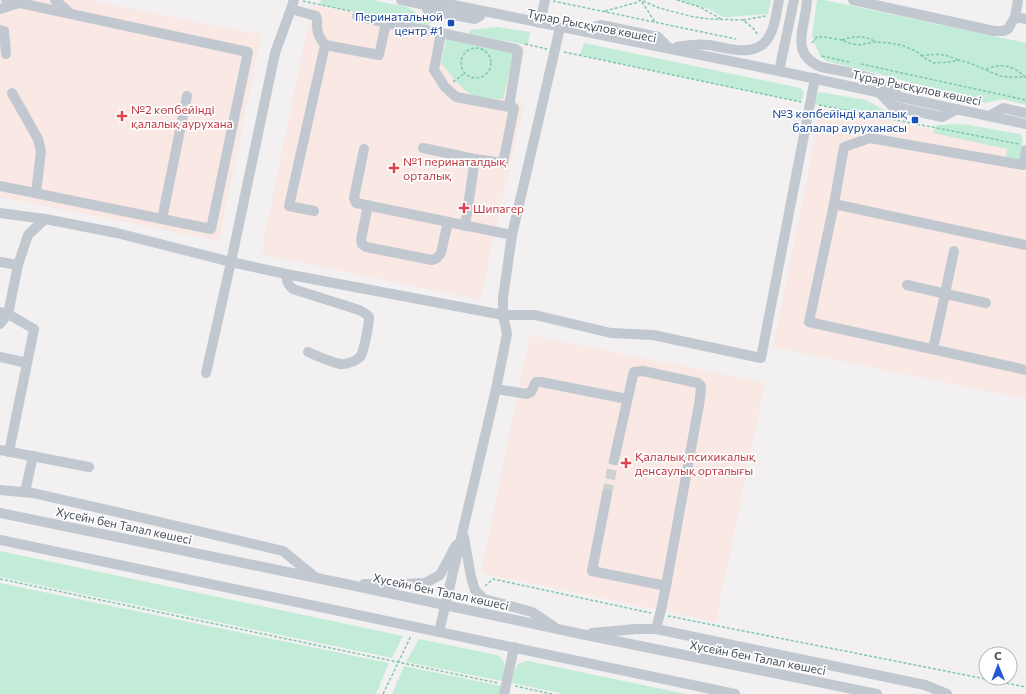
<svg xmlns="http://www.w3.org/2000/svg" width="1026" height="694" viewBox="0 0 1026 694" font-family="Commissioner,sans-serif">
<style>
.medical{fill:#f9e8e3}
.green{fill:#c2ecd8}
.lines{fill:none;stroke-linecap:round;stroke-linejoin:round}
.minor-tunnel{stroke:#d0d0d2;stroke-width:10;stroke-dasharray:10 5;stroke-linecap:butt}
.path{stroke:#7cc7ae;stroke-width:1.5;stroke-dasharray:3 2;stroke-linecap:butt}
.minor{stroke:#c1c8d0;stroke-width:10}
.transit-dot{fill:#1a4fb4;stroke:#fff;stroke-width:1.5}
.health-dot{fill:#e0444e;stroke:#fff;stroke-width:1.5}
.labels{text-anchor:middle;dominant-baseline:central;stroke-width:3.5;stroke-linejoin:round;paint-order:stroke}
.transit-label{font-size:12px;fill:#164399;stroke:#fff;text-anchor:end}
.street-label{font-size:12px;fill:#49505c;stroke:#fff}
.health-label{font-size:12px;fill:#be3a42;stroke:#fff;text-anchor:start}
</style>
<rect width="100%" height="100%" fill="#f2f0f0"/>
<g class="medical">
<path d="M0,0h88l173,35 -42,206 -219,-44z"/>
<path d="M312,5l213,41 -10,54 9,4 -32,140 -11,56 -220,-46z"/>
<path d="M821,107l205,41v251l-253,-52z"/>
<path d="M530,335l235,48 -46,222 -2,17 -236,-49z"/>
</g>
<g class="green">
<path d="M321,0h51l35,7 23,15 -1,4 -109,-21z"/>
<path d="M678,0h93l-3,14 -40,3h-5l-14,-8z"/>
<path d="M817,0h7l202,43v62l-23,-6 -18,4 -102,-28 -57,-14 -6,-5 -8,-20z"/>
<path d="M497,27l33,5 -2,13 -59,-11 1,-4z"/>
<path d="M452,37l62,15 -11,47c-11,0 -24,-1 -34,-6 -9,-5 -21,-22 -28,-30l5,-23z"/>
<path d="M584,43l207,43 10,2 3,5 -3,9 -221,-47z"/>
<path d="M819,92l47,8 30,17v3l-82,-16z"/>
<path d="M963,124l57,10 3,5 -3,19 -4,2 -10,-3 1,-8 -74,-16 2,-5 2,-3z"/>
<path d="M0,551l403,85 -11,22 -392,-81z"/>
<path d="M0,583l389,80 -13,31h-376z"/>
<path d="M419,639l78,16c11,7 7,16 5,26l-96,-19z"/>
<path d="M528,661l158,33h-122l-52,-11c2,-11 2,-21 16,-22z"/>
<path d="M404,666l97,20 -2,8h-107z"/>
</g>
<g class="lines">
<path class="minor-tunnel" d="M607,494l7,-34"/>
<g class="path">
<path d="M677,0l23,7 21,12"/>
<path d="M303,1l47,10"/>
<path d="M553,1l183,38"/>
<path d="M642,2l13,20"/>
<path d="M605,11l30,-8 6,-3 18,8 35,9 16,2 33,1 10,8 5,7"/>
<path d="M743,20l23,-4"/>
<path d="M842,40c11,-4 23,-5 34,2"/>
<path d="M812,43l5,-6h7l18,3 7,3 9,2 17,-3 14,1 12,2 15,6 7,6 11,6 16,-1 9,-2 13,4 28,12 9,1h17"/>
<path d="M525,44l22,5"/>
<circle cx="476" cy="63" r="15"/>
<path d="M564,52l237,50"/>
<path d="M822,56l27,6"/>
<path d="M921,56c15,-2 22,-3 37,4"/>
<path d="M861,64l165,36"/>
<path d="M986,69c4,-1 9,-3 13,-3 10,-1 19,4 26,11"/>
<path d="M453,82l12,-9"/>
<path d="M819,105l200,39"/>
<path d="M0,579l498,104"/>
<path d="M485,586l8,-7 158,34"/>
<path d="M668,616l358,71"/>
<path d="M515,686l37,8"/>
<path d="M383,694l28,-58"/>
</g>
<g class="minor">
<path d="M55,0l14,12"/>
<path d="M294,0l-3,9 -16,44 -44,209 55,12 217,41h32l76,18 42,2 108,23 54,-280"/>
<path d="M401,0l35,7"/>
<path d="M429,0l350,71 247,53"/>
<path d="M807,0c-1,27 -19,53 14,67l36,7 16,5 24,15"/>
<path d="M853,0l141,31h9l5,-2 7,-12 3,-17"/>
<path d="M0,9l19,-6"/>
<path d="M291,9l25,7c2,4 1,6 1,10 0,8 3,13 8,19"/>
<path d="M427,10l48,9 5,-3"/>
<path d="M357,16l29,7"/>
<path d="M1015,17l11,2"/>
<path d="M540,23l5,-23"/>
<path d="M0,30l4,1 2,23"/>
<path d="M584,31l17,-6 57,12 11,11"/>
<path d="M441,33l75,16 2,2 -9,56"/>
<path d="M677,47c10,-2 21,-3 31,-2 18,2 44,13 58,-4 9,-11 10,-28 13,-41"/>
<path d="M779,71l15,-71"/>
<path d="M12,93l26,46 3,12 -5,42"/>
<path d="M880,93l12,13 50,11 15,-8"/>
<path d="M989,116l14,-8 23,5"/>
<path d="M423,148l52,11 -10,67"/>
<path d="M364,149l-10,49 1,3 1,2 156,32"/>
<path d="M1026,150l-3,15 -153,-27 -26,9 -10,57 -25,118 217,48"/>
<path d="M0,186l211,43 37,-177 -242,-52"/>
<path d="M834,204l192,41"/>
<path d="M368,205l-7,35 1,4 4,3 66,13 5,-2 4,-5 7,-31"/>
<path d="M314,211l-25,-5 36,-161 54,10 7,-32 55,10 -7,37 11,17 11,10 58,11 -11,55 -28,-4"/>
<path d="M0,213l45,6 72,14 114,29 -25,111"/>
<path d="M162,219l25,-123"/>
<path d="M0,262l18,3 -10,49 26,15 -25,123"/>
<path d="M18,265l10,-30 17,-16"/>
<path d="M286,274c1,6 1,11 7,15l66,21 7,4 3,3c0,7 -5,35 -9,40 -4,4 -14,8 -20,7 -9,-2 -23,-8 -32,-12"/>
<path d="M907,285l79,18"/>
<path d="M0,312l8,2 -8,10"/>
<path d="M933,349l12,-55 9,-43"/>
<path d="M0,357l27,6"/>
<path d="M496,389l31,5 4,-2 5,-10h5l86,17"/>
<path d="M0,450l89,17"/>
<path d="M614,460l19,-85 1,-3 9,-1 55,12 3,3 -1,13 -34,187 -5,24 -5,19"/>
<path d="M0,490l33,3 114,26 136,32 32,26"/>
<path d="M25,492l8,-36"/>
<path d="M607,494l-15,77 74,15"/>
<path d="M0,513l346,71 235,50 296,60"/>
<path d="M464,537l7,40 4,13 9,9 48,13 21,14"/>
<path d="M0,540l735,154"/>
<path d="M364,584h41l20,-1 15,-8 16,-30"/>
<path d="M439,632l57,-243 11,-55 -4,-19v-17l9,-63 47,-203"/>
<path d="M592,633l44,-4h20l269,56 22,9"/>
<path d="M504,694l10,-47"/>
</g>
</g>
<g class="transit-dot">
<rect x="447" y="19" width="8" height="8" rx="2"/>
<rect x="911" y="116" width="8" height="8" rx="2"/>
</g>
<g class="health-dot">
<path d="M120 110h4v4h4v4h-4v4h-4v-4h-4v-4h4z"/>
<path d="M392 162h4v4h4v4h-4v4h-4v-4h-4v-4h4z"/>
<path d="M462 202h4v4h4v4h-4v4h-4v-4h-4v-4h4z"/>
<path d="M624 457h4v4h4v4h-4v4h-4v-4h-4v-4h4z"/>
</g>
<g class="labels">
<g class="transit-label">
<text x="443" y="16">Перинатальной<tspan x="443" dy="14">центр #1</tspan></text>
<text x="907" y="113">№3 көпбейінді қалалық<tspan x="907" dy="14">балалар ауруханасы</tspan></text>
</g>
<g class="street-label">
<text transform="translate(592 25) rotate(11)">Тұрар Рысқұлов көшесі</text>
<text transform="translate(917 87) rotate(12)">Тұрар Рысқұлов көшесі</text>
<text transform="translate(124 525) rotate(12)">Хусейн бен Талал көшесі</text>
<text transform="translate(441 591) rotate(12)">Хусейн бен Талал көшесі</text>
<text transform="translate(758 657) rotate(11)">Хусейн бен Талал көшесі</text>
</g>
<g class="health-label">
<text x="131" y="109">№2 көпбейінді<tspan x="131" dy="14">қалалық аурухана</tspan></text>
<text x="403" y="161">№1 перинаталдық<tspan x="403" dy="14">орталық</tspan></text>
<text x="473" y="208">Шипагер</text>
<text x="635" y="456">Қалалық психикалық<tspan x="635" dy="14">денсаулық орталығы</tspan></text>
</g>
</g>
<g transform="translate(998 666) rotate(359)"><circle r="19" fill="#ffffff" stroke="#b6b9be"/>
<path d="M0-3L7 15L0 10L-7 15Z" fill="#2759d5"/>
<text y="-6" font-size="11" font-weight="bold" text-anchor="middle" fill="#49505c">С</text>
</g>
</svg>
